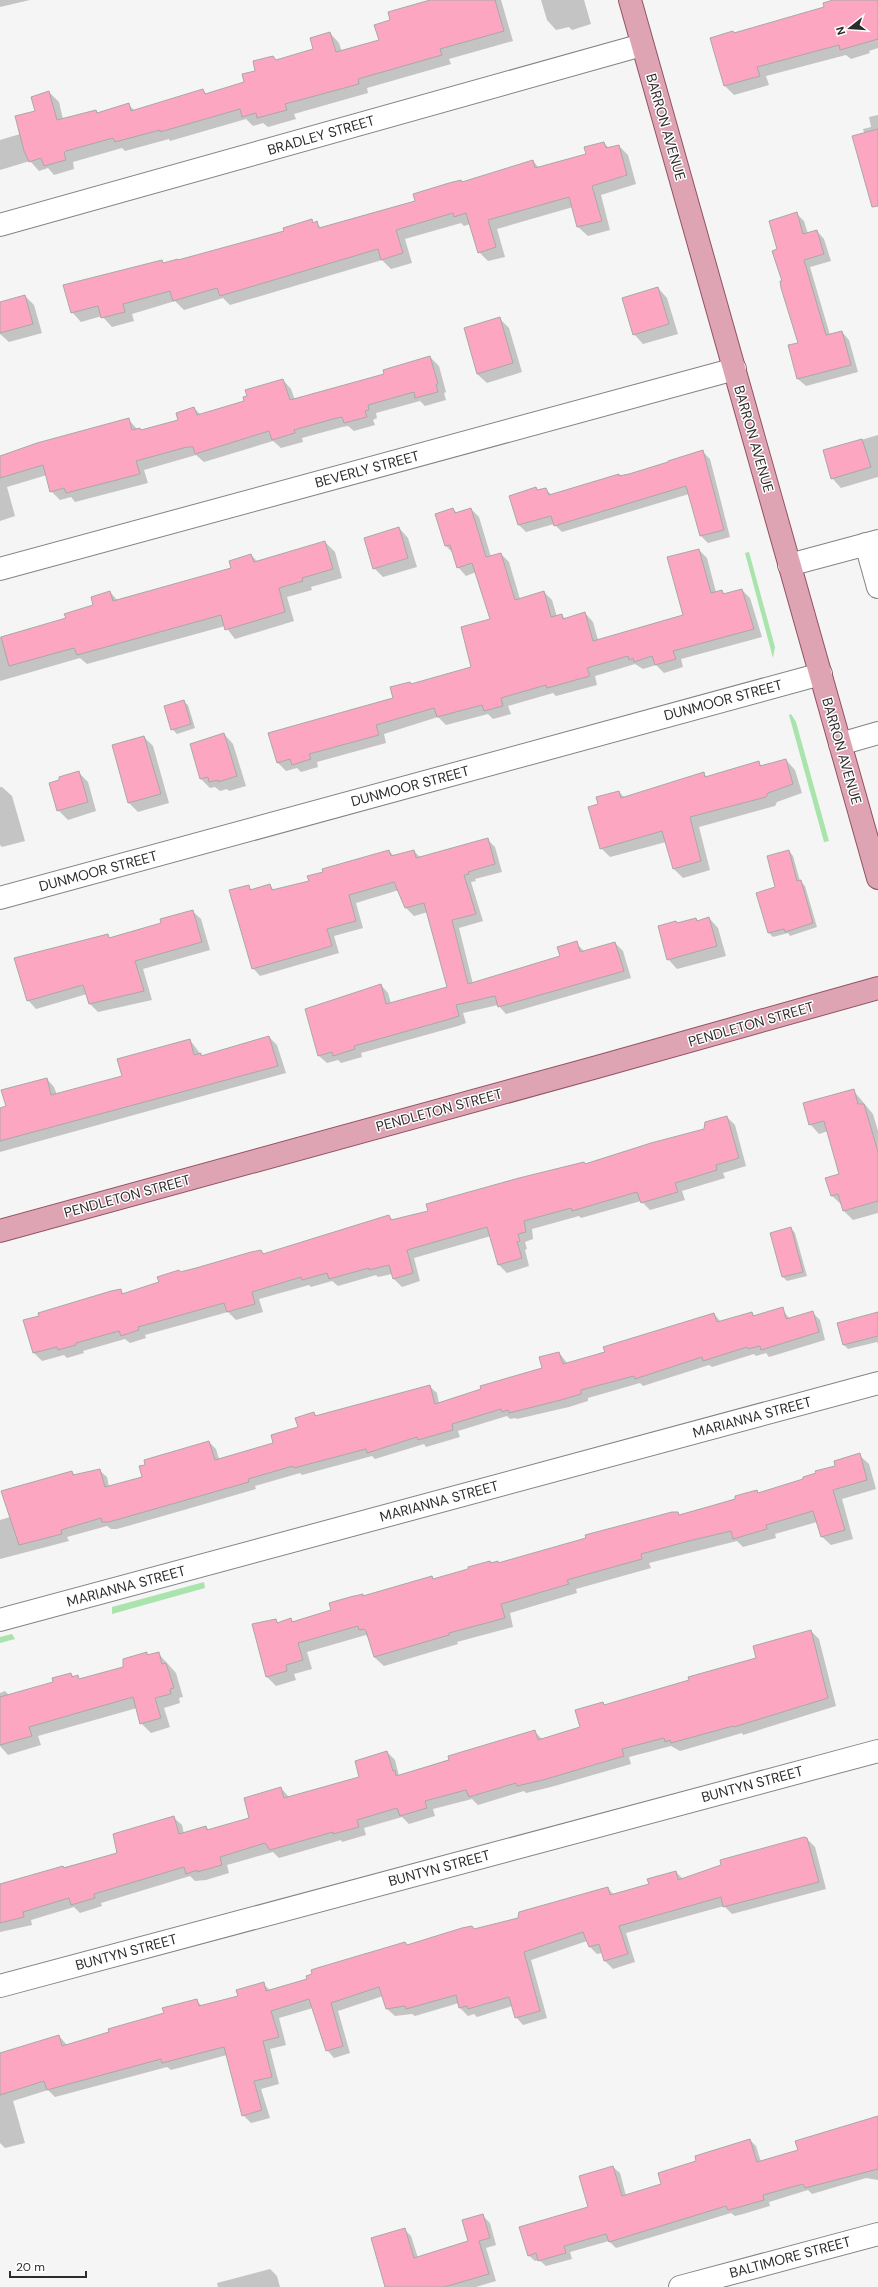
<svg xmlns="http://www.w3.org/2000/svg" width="878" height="2287" viewBox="0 0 878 2287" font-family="'DM Sans',sans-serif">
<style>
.green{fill:#a9e4ac}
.shadow{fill:#0003}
.building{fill:#fda6c1;stroke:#a9a8a8}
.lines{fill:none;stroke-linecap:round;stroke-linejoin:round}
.minor-casing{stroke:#838384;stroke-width:24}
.major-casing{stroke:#925363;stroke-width:24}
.minor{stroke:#fff;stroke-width:22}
.major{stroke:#dfa4b3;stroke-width:22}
.labels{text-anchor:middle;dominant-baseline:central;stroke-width:3;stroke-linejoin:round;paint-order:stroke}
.street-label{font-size:14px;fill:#2c2c2c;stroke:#fff}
</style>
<rect width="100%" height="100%" fill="#f5f5f6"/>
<g class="green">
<path d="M749,552l26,95 -2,11 -28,-105z"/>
<path d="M791,714l5,8 33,119 -5,1 -35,-127z"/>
<path d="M204,1582l1,6 -93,26v-7z"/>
<path d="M12,1634l3,5 -15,4v-6z"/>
</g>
<g class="shadow">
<path d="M0,0h30l-30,7z"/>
<path d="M445,0h56l12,41 -64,18 2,5 -84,24 1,5 -74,21 2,5 -28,8 -5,-4 -10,3 -7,-7 -76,22 -1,-2 -44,12 -3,-3 -49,14 1,7 -20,6 -6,-7 -9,3 -9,-10 -30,9v-30l20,-6 29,-42 10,10 4,17 33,-8 2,2 31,-8 6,6 68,-21 4,5 38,-12 11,-12 21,-10 37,-12 16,-16 9,10 3,9 38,-11z"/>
<path d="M541,0h43l7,24 -19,6 -3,-3 -13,3 -9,-10z"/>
<path d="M840,0h38v48l-9,3 1,2 -19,6 -5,-4 -80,21 3,9 -35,10 -9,-9 -13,-48 61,-15 52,-15z"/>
<path d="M878,115v67l-15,-53 8,-2 -2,-10z"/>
<path d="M604,143l5,5 10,-2 9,9 8,29 -35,11 9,35 -22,6 -10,-9 -5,-20 -76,22 8,28 -17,4 -9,-9 -9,-28 -6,2 -3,-3 -56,16 7,24 -21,6 -9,-9 -152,45 -7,-7 -39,12 -9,-9 -43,13 2,7 -22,6 -10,-11 -21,6 -9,-10 89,-51 3,3 15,-3 107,-30 25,-10 11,7 94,-27 45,-20 2,2 70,-22 6,7 48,-14z"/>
<path d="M796,213l8,8 4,13 9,-3 7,8 7,22 -21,6 20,68 12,-3 7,8 9,32 -52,14 -8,-7 -9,-33 10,-3 -15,-62 -6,-31z"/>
<path d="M658,288l9,10 11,36 -35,10 -9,-10z"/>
<path d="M25,296l9,9 8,28 -33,9 -9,-8v-31z"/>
<path d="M499,318l10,10 13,44 -35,11 -10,-9z"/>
<path d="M430,357l9,9 7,26 -2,1 2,7 -21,6 -5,-5 -44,12 1,5 -4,2 2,5 -21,6 -6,-5 -6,1 -40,11 1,4 -22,6 -8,-7 -69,21 -8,-7 -52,15 4,13 -73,19 -4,-5 -11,3 -9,-9 -4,-16 -40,12 8,29 -15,5v-65l128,-37 10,11 4,1 37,-10 15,-13 7,7 45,-13 37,-22 8,9 4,11 90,-26z"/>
<path d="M878,435v42l-37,11 -9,-10 -8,-27z"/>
<path d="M703,452l7,7 20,78 -22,6 -7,-7 -12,-42 -127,38 -8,-8 -28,8 -7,-7 -9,-29 26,-8 2,3 7,-2 7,6 66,-20h11z"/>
<path d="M453,509l4,4 14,-4 8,8 12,40 10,-3 8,8 11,37 24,-7 8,8 5,17 4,-2 5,4 19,-6 8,9 5,18 86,-25 15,-65 8,8 9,34 6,-1 4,4 16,-5 8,8 12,39 -81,22 2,8 -19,6 -8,-8 -13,4 -8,-5 -40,12 2,9 -41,11 -3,-3 -45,13 3,8 -18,5 -5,-5 -42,11 -8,-8 -54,17 2,9 -69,19 1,5 -17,5 -4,-4 -11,3 -8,-8 117,-64 17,-14 60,-18 19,-47 -15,-48 -10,4 -8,-9 -5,-14 -7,-7z"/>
<path d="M399,528l9,10 9,29 -34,10 -9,-9z"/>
<path d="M325,542l10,10 7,26 -31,9 1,3 -25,7 7,24 -59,18 -10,-13 -138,38 -7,-6 -80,23v-44l67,-18 28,-13 15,-14 8,9 115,-33 18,-13 7,7z"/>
<path d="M183,701l5,4 7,23 -18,6 -5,-5z"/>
<path d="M224,734l9,10 13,42 -17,5 -2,-2 -7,2 -5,-4 -5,1 -9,-9z"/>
<path d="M144,737l9,9 16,57 -31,9 -9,-9z"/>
<path d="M786,760l9,10 7,23 -25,9 -2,4 -76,21 11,43 -27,8 -9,-9 -8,-27 -56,15 -9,-9 -2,-43 20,-13 6,6 78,-25 4,4 51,-15 5,5z"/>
<path d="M78,772l10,10 8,29 -28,9 -10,-10z"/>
<path d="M0,787h2l10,9 13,45 -23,6 -2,-2z"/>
<path d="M488,840l7,7 7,25 -27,7 1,2 -5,1 12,39 -24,7 14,56 88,-28 15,-13 9,9 30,-9 8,8 8,27 -125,36 -8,-9 -35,8 3,10 -8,3 -97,27 1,4 -21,6 -3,-3 -11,3 -8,-7 62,-71 7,8 3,10 57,-15 -20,-76 -14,4 -8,-8 -7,-18 -43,13 7,25 -29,8 5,17 -79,23 -7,-8 -5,-82 4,4 18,-4 5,5 35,-9 79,-31 5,5 20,-5 7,7z"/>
<path d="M789,851l4,5 7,25 5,5 12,41 -27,9 -2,-3 -15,4 -4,-4 7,-45z"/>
<path d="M192,911l9,8 9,31 -67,19 9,31 -54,12 -8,-8 -3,-10 -51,15 -8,-9 80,-65 2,3 53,-15z"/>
<path d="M709,918l9,10 8,28 -49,13 -9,-10 10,-35 18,-5 2,2z"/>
<path d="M269,1037l8,8 9,28 -286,79v-43l7,-2 40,-28 7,8 3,8 66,-18 67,-37 12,16z"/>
<path d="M853,1090l20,24 5,17v82l-25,7 -10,-10 -1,-5 -10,-9 -5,-18 13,-4 -12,-43 -9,3 -9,-10z"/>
<path d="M727,1117l8,8 11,41 -23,7 2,5 -43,13 3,9 -35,10 -9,-9 -60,17 -2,-2 -47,13 1,10 -8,3 2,7 -2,1 4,16 -22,7 -8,-8 -8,-29 -77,22 6,23 -18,6 -8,-8 -2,-5 -14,3 -2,-2 -38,11 -6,-5 -21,6 -2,-2 -50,14 4,13 -27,8 -8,-8 -83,23 1,3 -16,5 -5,-4 -42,12 1,2 -17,5 -3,-3 -22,6 -8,-8 -10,-32 96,-31 4,4 36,-11 21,-10 80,-22 4,4 124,-39 5,5 35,-9 276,-82z"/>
<path d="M791,1228l4,5 12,43 -20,5 -4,-4 -12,-43z"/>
<path d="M782,1309l8,10 23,-6 7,7 5,20 -56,17 -3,-4 -10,3 -2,-2 -42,13 -3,-2 -66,21 -3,-3 -52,15v3l-19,6 -52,12 -2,-1 -5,1 -3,-3 -49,15 2,6 -34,10 -2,-3 -49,15 -3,-3 -70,19 -2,-2 -45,13 1,3 -86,25 -53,15h-6l-4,-3 -40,11 2,4 -69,18v-39l10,-3 62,-45 4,4 23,-6 8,7 2,10 34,-10 3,-12 63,-23 7,7 3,10 56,-15 24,-16 15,-15 4,4 111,-31 8,7 2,10 105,-34 15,-16 9,11 146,-50 7,8 31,-9 3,3z"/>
<path d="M878,1314v30l-1,-2 -29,7 -4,-4 -6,-21z"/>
<path d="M859,1455l10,9 7,25 -34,10 11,40 -22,6 -10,-9 -4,-14 -42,12 1,4 -33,9 -6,-6 -88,22 2,5 -75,21 1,4 -67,20 3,14 -56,15 1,2 -74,22 -10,-9 -5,-18 -3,-4 -59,17 5,17 -18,5 2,6 -20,6 -10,-10 9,-56 4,3 12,-4 3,4 38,-12 30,-16 2,1 68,-19 3,3 35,-10 20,-8 9,2 179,-51 2,2 56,-16 21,-8 2,2 46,-13 32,-13z"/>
<path d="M811,1631l8,8 17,67 -93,29 -1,-2 -62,18 -9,-5 -42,11 2,7 -80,23 -25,6 -2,-2 -46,14 -6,-6 -39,10 2,7 -26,8 -7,-7 -38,11 2,7 -24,7 -1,-2 -62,18 -6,-6 -46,13 2,8 -23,7 -11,1 -5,-5 -89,27 1,3 -22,7 -6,-6 -43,13 1,5 -32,7v-48l118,-31 55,-36 9,8 2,9 22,-7 4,4 40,-13 31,-30 8,9 71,-20 27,-25 8,8 4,16 135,-45 9,9 38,-12 21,-25 3,3 85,-25 68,-23z"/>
<path d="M158,1653l18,20 7,24 -4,1 1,5 -16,5 6,19 -19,6 -10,-10 -4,-15 -99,28 3,9 -33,10 -8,-9v-53l5,-2 4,4 45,-12 16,-9 11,6 43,-12 22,-14 3,2z"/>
<path d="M807,1839l8,8 11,42 -94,25 -8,-8 -98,27 9,29 -22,7 -8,-8 -3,-8 -5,1 -7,-7 -3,-6 -56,19 16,58 -24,7 -7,-8 -4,-11 -35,11 -3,-3 -6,2 -8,-8 -1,-5 -44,13 -3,-2 -17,2 -8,-7 -4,-13 -45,15 12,42 -16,5 -7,-8 -14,-42 -34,10 7,27 -16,4 9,35 -18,5 9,29 -19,5 -8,-8 -16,-60 -56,15 -4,-3 -112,30 -7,-7 -35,11 12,42 -20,5 -5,-5v-85l59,-22 8,9 98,-31 31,-14 6,6 37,-10 24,-12 8,7 136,-45 65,-19 3,3 43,-11 90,-31 6,7 36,-10 26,-13 7,7z"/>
<path d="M878,2119v61l-12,-2 -54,16 -4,-4 -39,12 1,4 -27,8 -8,2 -4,-3 -115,35 -7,-7 -39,11 2,7 -26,7 -7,-6 -4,1 -7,-6 61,-47 24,-41 7,6 6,23 37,-11 35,-24 52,-21 6,6 5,16 38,-11z"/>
<path d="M483,2216l7,7 6,22 -10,3 10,33 -20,6h-90l18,-58 7,7 7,22 51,-16z"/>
<path d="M270,2269l7,7 3,11h-62l-1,-4z"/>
</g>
<g class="building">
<path d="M430,0h65l9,31 -64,18 2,6 -84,24 1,5 -74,20 2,6 -30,8 -1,-5 -14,4 -2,-8 -80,23v-2l-45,12 -2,-4 -47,13 -2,2 2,7 -22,6 -3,-8 -12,4 -5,-11 -9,-35 20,-5 -4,-14 18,-6 8,29 39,-10 1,3 32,-10 2,8 72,-22 2,5 39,-12 -2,-8 13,-3 -2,-10 20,-5 3,4 37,-11 -3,-11 20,-6 6,20 43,-12 -5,-15 16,-5 -2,-8z"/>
<path d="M833,0h45v39l-38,11 -1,-5 -82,22 3,9 -36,10 -14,-48 23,-7 1,2 90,-26 -1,-4z"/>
<path d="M878,129v77l-6,1 -20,-71z"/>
<path d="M604,142l2,6 13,-3 8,30 -35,11 10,35 -25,6 -8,-30 -81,23 8,27 -18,6 -12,-40 -12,4 -1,-4 -57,17 7,23 -22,7 -3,-11 -158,47 -3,-8 -44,13 -3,-10 -47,13 2,8 -24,6 -3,-12 -27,7 -8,-28 99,-25 1,3 15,-4v1l106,-29 -1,-3 29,-9 1,4 4,-2 2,7 96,-27 -2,-7 36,-11 12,-3 1,2 71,-22 2,8 51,-14 -2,-7z"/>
<path d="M797,212l6,22 14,-4 7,24 -20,6 22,75 16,-4 9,34 -54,14 -9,-34 10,-2 -17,-55 -1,-7h2l-10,-30 5,-2 -8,-28z"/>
<path d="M658,287l11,37 -36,11 -11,-37z"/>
<path d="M25,295l8,29 -33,9v-31z"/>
<path d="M500,317l13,46 -36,11 -13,-46z"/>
<path d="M430,356l8,28 -2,1 2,7 -23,6 -1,-6 -46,13 1,5 -4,1 2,6 -23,6 -2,-6 -9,2 -39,11 1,3 -23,7 -3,-9 -74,23 -2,-7h-6l-51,14 4,13 -74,19 -2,-5 -14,4 -7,-27 -43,13v-22l37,-13 92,-25 3,12 8,-2 1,2 37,-10 -2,-7 18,-6 3,8 47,-14 -1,-4 4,-1 -2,-6 38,-11 7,21 94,-26 -1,-4z"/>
<path d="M862,439l9,28 -40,12 -8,-29z"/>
<path d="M703,450l21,80 -24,6 -14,-50 -132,40 -3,-10 -33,9 -9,-29 27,-9 1,3 9,-2 3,7 70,-21v2l10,-2 39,-12v-1z"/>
<path d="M453,508l2,5 16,-5 15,49 15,-4 14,47 29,-9 7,26 11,-3 1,5 22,-7 8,29 90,-26 -16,-58 32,-8 12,44 11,-3 1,4 19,-5 12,40 -81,22 3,8 -21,6 -3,-9 -18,6 -1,-4 -4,2 -1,-4 -41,12 3,8 -43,12 -1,-3 -45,13 2,8 -19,5 -2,-6 -45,12 -3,-9 -58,17 3,10 -70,19 2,5 -19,6 -2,-6 -13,4 -9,-30 125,-35 -3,-11 20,-5 1,2 60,-17 -10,-40 29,-8 -18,-56 -15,5 -7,-23 -5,1 -10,-32z"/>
<path d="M399,527l9,31 -35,11 -9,-31z"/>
<path d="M325,541l8,28 -31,9 1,3 -24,7 6,24 -60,18 -4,-15 -144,40 -3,-7 -65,18 -8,-29 65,-19 -2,-4 29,-9 -2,-8 19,-6 3,10 118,-33 -2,-7 22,-7 3,8z"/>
<path d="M184,700l7,24 -20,6 -7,-24z"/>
<path d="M224,733l13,43 -19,6v-2l-9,2 -1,-5 -8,2 -10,-35z"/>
<path d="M144,736l17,58 -33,9 -16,-58z"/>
<path d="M786,759l7,25 -25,9 -2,4 -76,20 11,44 -28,8 -11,-38 -62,18 -12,-42 10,-3 -2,-7 23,-6 2,7 83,-26 1,5 54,-16 1,5z"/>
<path d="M79,771l9,31 -31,9 -8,-28 10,-3v-3z"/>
<path d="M488,838l7,26 -27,8 1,2 -5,1 12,39 -24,6 16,64 92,-28 -3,-9 20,-6 3,11 35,-10 9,29 -126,36 -3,-11 -39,9 3,11 -9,3 -96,27 1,3 -22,7 -1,-4 -14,4 -13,-47 76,-25 5,20 61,-17 -23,-84 -19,5 -11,-26 -45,13 7,26 -29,8 5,17 -80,23 -23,-79 20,-5 1,5 20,-6 2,6 37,-9 -2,-5 16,-4 -1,-3 67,-19 2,6 23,-6 2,8z"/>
<path d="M789,850l8,31 4,-1 12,43 -28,9 -1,-3 -16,4 -12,-40 19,-6 -8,-31z"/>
<path d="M193,910l9,32 -67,19 9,30 -55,13 -6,-19 -56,16 -13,-43 94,-24 1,4 52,-15 -1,-4z"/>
<path d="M709,917l8,29 -50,14 -9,-34 18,-5 1,2 19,-5 1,3z"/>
<path d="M269,1036l9,30 -278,75v-33l6,-2 -5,-16 46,-12 4,17 71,-19 -5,-17 73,-20 4,16 7,-2v3z"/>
<path d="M854,1089l4,15h6l14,48v49l-35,10 -5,-17 -7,2 -6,-18 14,-4 -15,-53 -15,4 -6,-22z"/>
<path d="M727,1116l12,42 -23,7 1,5 -42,13 3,9 -37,11 -4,-11 -65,19 -1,-3 -47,13 2,11 -8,2 2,7 -3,1 5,16 -24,7 -11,-38 -80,23 6,23 -20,6 -4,-14 -20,5v-2l-40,11 -2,-6 -25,7 -1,-3 -49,15 3,12 -28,8 -3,-9 -86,24 1,3 -18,6 -2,-5 -43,12v2l-18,5 -1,-3 -24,6 -10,-33 16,-4 -1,-3 73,-22 10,-2 1,5 37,-12 -2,-5 22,-7 1,2 16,-4 55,-16 10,-2 2,4 126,-39 2,5 37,-9 -2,-7 93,-26 65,-16 1,2 66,-21 53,-14 1,-7z"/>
<path d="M791,1227l12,45 -21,5 -12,-44z"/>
<path d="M783,1307l3,12 27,-8 6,21 -58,18 -1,-4 -12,3 -1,-2 -44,14 -1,-4 -67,22 -1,-3 -53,14v4l-20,6 -52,13 -1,-3 -6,2 -1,-3 -49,15 1,6 -35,10 -1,-3 -50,16 -1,-4 -72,19 -1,-2 -45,13 1,3 -140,40h-7l-1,-4 -40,12 1,4 -43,11 -18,-54 71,-20 1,4 27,-6 5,18 37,-10 -3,-11 6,-1 -1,-5 65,-19 6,19 58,-17 -2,-8 27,-8 -3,-9 19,-6 1,4 115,-31 5,19 46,-15 -1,-3 62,-18 -3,-11 20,-5 4,12 42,-12 -2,-5 111,-34 3,9 35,-10 1,4z"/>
<path d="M878,1312v24l-35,9 -6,-22z"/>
<path d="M860,1453l7,27 -34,10 12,40 -24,7 -8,-26 -47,14 1,4 -34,10 -2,-8 -42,10 -48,13 1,5 -75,21 2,4 -68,20 4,14 -56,15v2l-75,22 -8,-26 -2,-2 -5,1 -1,-4 -60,17 5,17 -17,5 1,6 -21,6 -14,-53 24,-5 1,4 14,-5 1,4 39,-12 -2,-7 21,-6 13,-3v2l69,-20 1,3 35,-10v-2l22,-6 1,2 7,-2v2l88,-25 -1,-3 87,-23h6l1,3 32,-9 24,-7v-3l22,-6 1,3 45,-14v-2l13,-4 -1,-2 20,-5 -1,-5z"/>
<path d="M811,1630l17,68 -94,29 -1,-1 -62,17 -1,-3 -5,2 -1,-4 -42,11 2,7 -81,24 -26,6 -1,-3 -47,14 -3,-7 -41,11 2,7 -27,8 -3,-8 -40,12 2,7 -26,7v-2l-63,18 -5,-7 -45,14 2,8 -25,7v-2l-11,4 -2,-7 -90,27 1,4 -24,7 -2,-7 -46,14 1,5 -24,6v-39l63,-18 1,2 53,-15 -4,-19 61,-18 5,18 27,-8 1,4 42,-12 -5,-20 37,-11 3,11 75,-21 -4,-16 32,-10 6,20 2,-1 1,6 53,-16 -1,-4 87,-26 3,10 42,-13 -5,-17 28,-8 1,3 85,-25 -1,-3 68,-19 -3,-12z"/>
<path d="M147,1652v3l12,-3 3,12 4,-1 8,25 -4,1 1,5 -16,4 6,20 -21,6 -7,-27 -104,30 3,9 -32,9v-48l53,-15 -1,-4 19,-5 1,4 6,-2 1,4 44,-12v-8z"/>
<path d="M804,1837l3,1 12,44 -96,25 -2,-10 -102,29 9,28 -24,7 -5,-17 -10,3 -6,-15 -59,20 16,59 -25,7 -6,-21 -41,12 -1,-3 -8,2 -3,-13 -50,14 -1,-3 -19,3 -7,-22 -48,16 12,43 -17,5 -17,-52 -38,12 8,26 -16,4 9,36 -18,4 8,29 -20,6 -18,-69 -62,16 -1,-4 -114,31 -3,-9 -44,14v-42l59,-18 3,11 47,-14 -1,-3 56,-16 -2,-5 35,-9 2,7 39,-10 -2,-6 28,-8 2,9 41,-12 -1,-3 6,-2 -1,-4 6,-2 88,-26 2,3 55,-17 10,-2 2,3 44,-11 1,-6 78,-22 11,-3 2,8 39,-11 -2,-5 29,-8 2,9 43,-15 -1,-5z"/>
<path d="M878,2116v53l-73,19 -2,-4 -40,11 1,5 -28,8 -8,2 -2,-4 -117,36 -3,-8 -42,12 2,7 -28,8 -2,-8 -8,3 -9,-29 69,-20 -9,-31 34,-10 9,30 39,-12 -3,-11 38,-12 -1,-5 55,-17 7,23 41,-12 -3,-9z"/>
<path d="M483,2214l7,24 -11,3 10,33 -45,13h-59l-14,-49 34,-10 9,30 54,-17 -6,-21z"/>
</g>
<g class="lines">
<g class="minor-casing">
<g id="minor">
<path d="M0,225l642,-180"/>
<path d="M866,544l12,43"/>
<path d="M789,565l89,-24"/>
<path d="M0,569l735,-200"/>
<path d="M840,744l38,-11"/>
<path d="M0,898l821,-224"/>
<path d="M0,1620l878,-237"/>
<path d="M0,1986l878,-235"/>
<path d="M680,2287l198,-53"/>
</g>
</g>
<g class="major-casing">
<g id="major">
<path d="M630,0l248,878"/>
<path d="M0,1231l597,-164 281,-79"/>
</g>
</g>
<use href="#minor" class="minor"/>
<use href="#major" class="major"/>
</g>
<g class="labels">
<g class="street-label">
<text transform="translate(666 127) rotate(74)">BARRON AVENUE</text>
<text transform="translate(321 135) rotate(-16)">BRADLEY STREET</text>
<text transform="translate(754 439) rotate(74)">BARRON AVENUE</text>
<text transform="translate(367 469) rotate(-15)">BEVERLY STREET</text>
<text transform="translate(723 700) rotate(-15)">DUNMOOR STREET</text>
<text transform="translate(842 751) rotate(74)">BARRON AVENUE</text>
<text transform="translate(410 786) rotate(-15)">DUNMOOR STREET</text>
<text transform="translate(98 871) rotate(-15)">DUNMOOR STREET</text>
<text transform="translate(751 1024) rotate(-16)">PENDLETON STREET</text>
<text transform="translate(439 1110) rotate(-15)">PENDLETON STREET</text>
<text transform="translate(127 1196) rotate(-15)">PENDLETON STREET</text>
<text transform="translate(752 1417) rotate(-15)">MARIANNA STREET</text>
<text transform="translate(439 1501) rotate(-15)">MARIANNA STREET</text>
<text transform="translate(126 1586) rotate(-15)">MARIANNA STREET</text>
<text transform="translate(752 1784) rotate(-15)">BUNTYN STREET</text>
<text transform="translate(439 1868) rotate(-15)">BUNTYN STREET</text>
<text transform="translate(126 1952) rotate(-15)">BUNTYN STREET</text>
<text transform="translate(790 2257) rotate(-15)">BALTIMORE STREET</text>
</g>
</g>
<g transform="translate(850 28) rotate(253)" stroke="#ffffff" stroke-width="3" paint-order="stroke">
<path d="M0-3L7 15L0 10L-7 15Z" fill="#2c2c2c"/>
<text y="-6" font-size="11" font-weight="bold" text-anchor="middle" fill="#2c2c2c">N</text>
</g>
<path d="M10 2271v6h76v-6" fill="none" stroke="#2c2c2c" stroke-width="2"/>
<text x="16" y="2271" font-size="12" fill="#2c2c2c" stroke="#ffffff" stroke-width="3" paint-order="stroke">20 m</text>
</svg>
